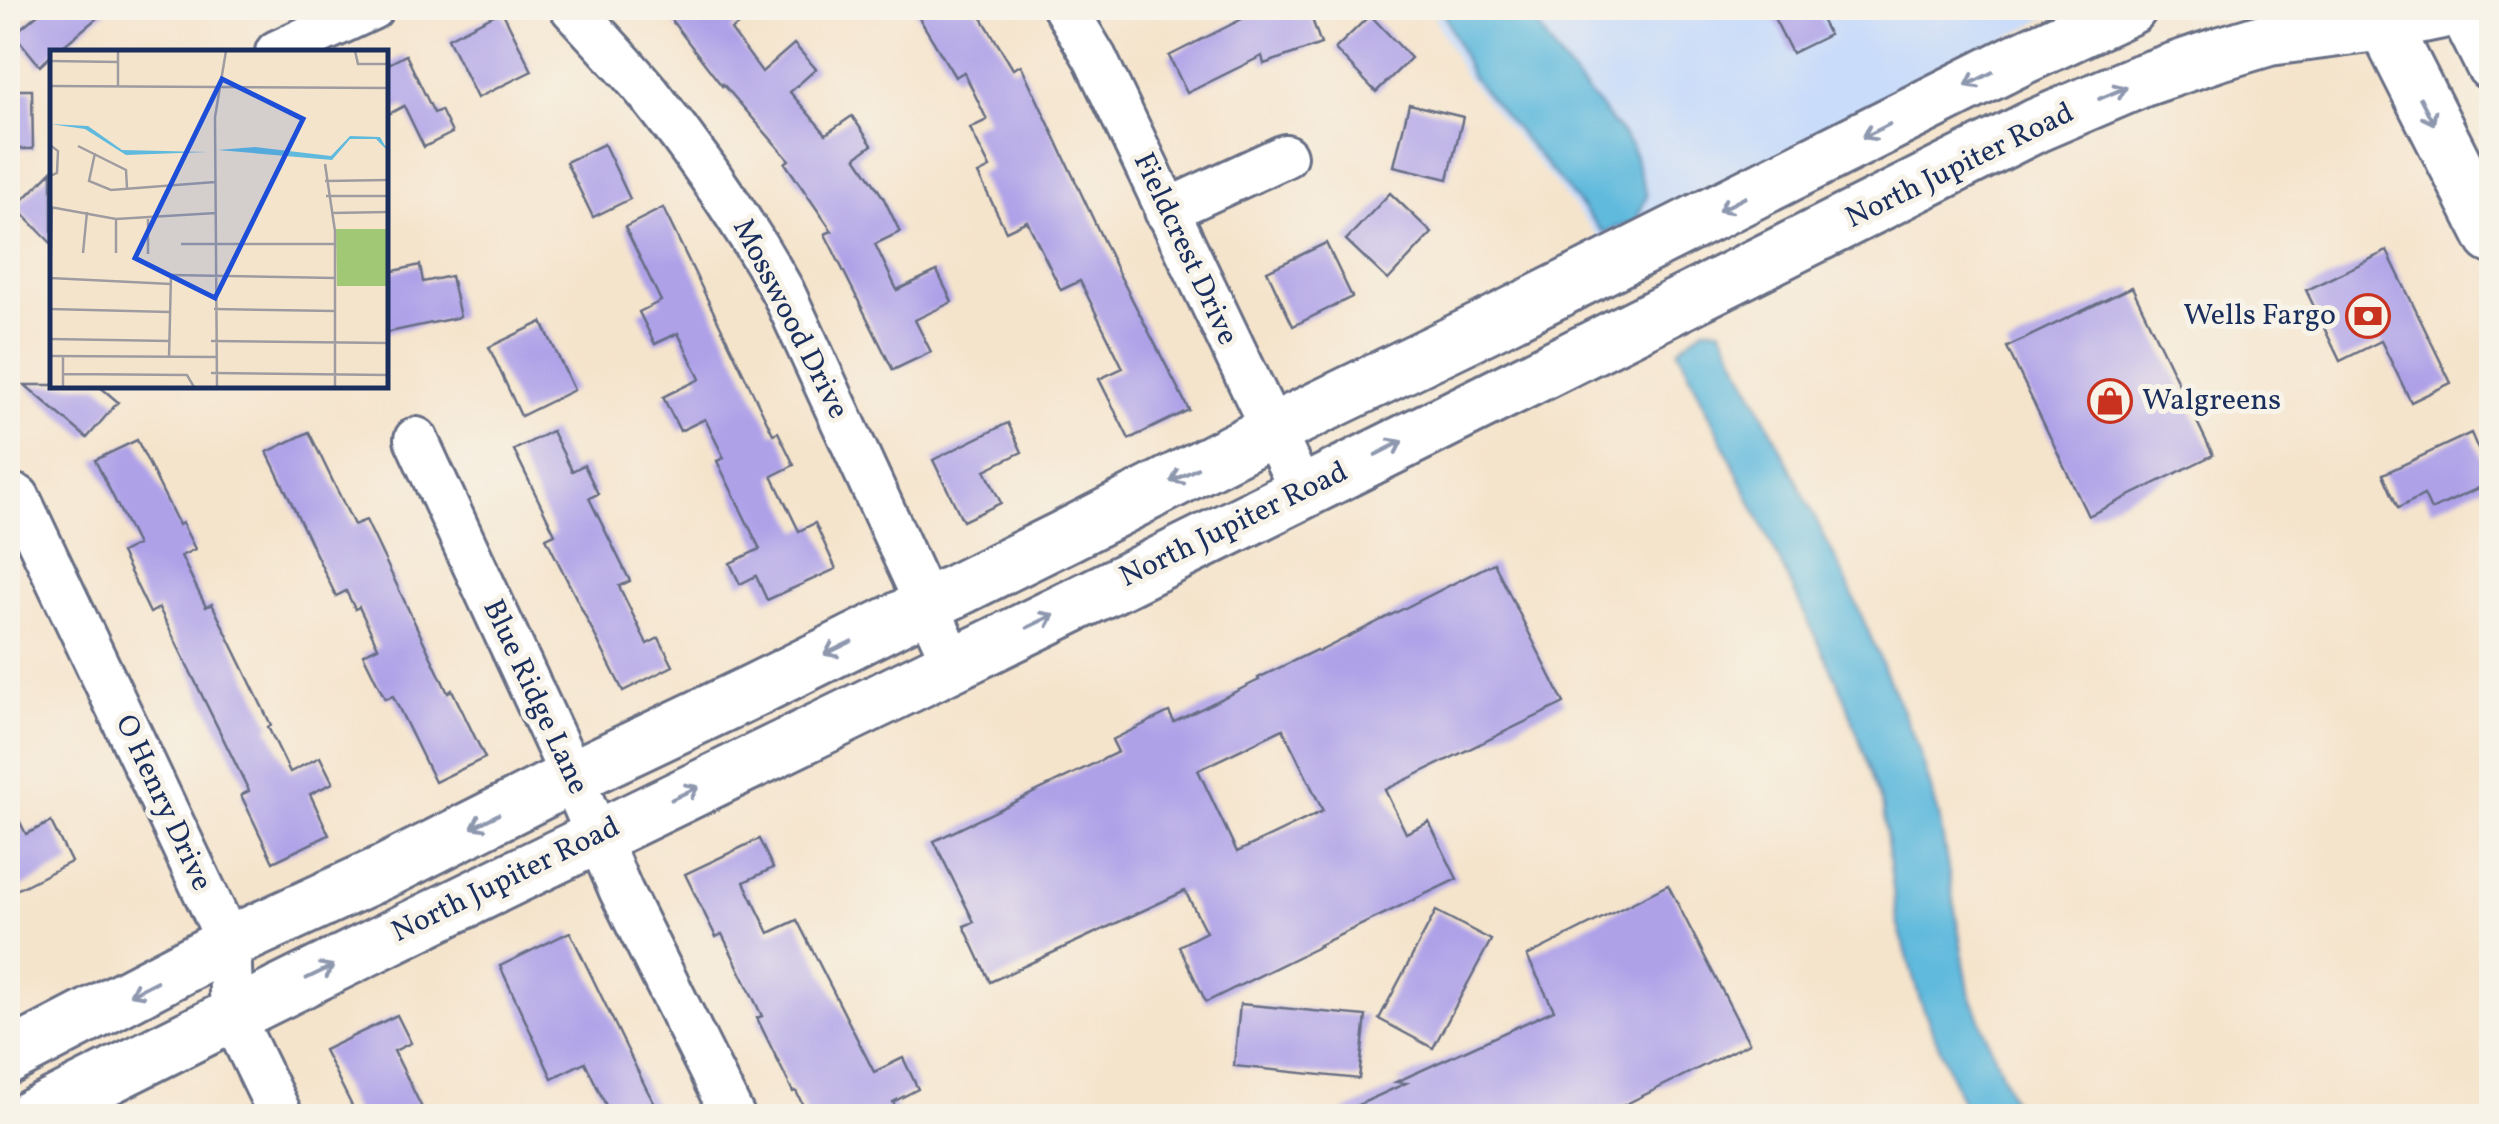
<svg xmlns="http://www.w3.org/2000/svg" width="2499" height="1124" viewBox="0 0 2499 1124" font-family="Vollkorn,serif">
<style>
.built{fill:#c9dcf9}
.water{fill:#60badd;stroke:#3e749e;stroke-width:2.5}
.building{fill:#aea1e8;fill-rule:evenodd}
.lines{fill:none;stroke-linecap:round;stroke-linejoin:round}
.minor-casing{stroke:#676e84;stroke-width:48}
.major-casing{stroke:#676e84;stroke-width:58}
.minor{stroke:#fff;stroke-width:42}
.major{stroke:#fff;stroke-width:52}
.oneway{stroke:#8d97ae}
.labels{text-anchor:middle;dominant-baseline:central;stroke-width:10;stroke-linejoin:round;paint-order:stroke}
.street-label{font-size:30px;fill:#1b2f5e;stroke:#f7f3e8}
.poi-label{font-size:30px;fill:#1b2f5e;stroke:#f7f3e8;text-anchor:end}
.inset-road{fill:none;stroke:#9e9ca0;stroke-width:2.5}
.view{fill:#1d4ed8;fill-opacity:0.15;stroke:#1d4ed8;stroke-width:5}
.inset-edge{fill:none;stroke:#1b2f5e;stroke-width:5}
</style>
<rect width="100%" height="100%" fill="#f7f3e8"/>
<filter id="ink" filterUnits="userSpaceOnUse"><feTurbulence type="fractalNoise" baseFrequency=".01" numOctaves="2"/><feDisplacementMap in="SourceGraphic" scale="20" xChannelSelector="R" yChannelSelector="G"/><feConvolveMatrix kernelMatrix="1 2 1 2 8 2 1 2 1" color-interpolation-filters="sRGB"/></filter>
<filter id="wash" filterUnits="userSpaceOnUse"><feTurbulence type="fractalNoise" baseFrequency=".0048" numOctaves="4" result="noise"/><feDisplacementMap in="SourceGraphic" scale="40" xChannelSelector="R" yChannelSelector="G"/><feGaussianBlur stdDeviation="2.25" result="paint"/><feColorMatrix in="noise" values="0 0 0 0 0 0 0 0 0 0 0 0 0 0 0 0 0 1.4 0 .05"/><feComposite in="paint" operator="in"/></filter>
<g filter="url(#wash)">
<rect width="100%" height="100%" fill="#f5e4cc"/>
<path class="built" d="M1430,8h635l-461,235 -141,-169z"/>
<g class="water">
<path d="M1442,8h84l35,53 70,84 16,51 -12,26 -32,10 -132,-156z"/>
<path d="M1704,328h17l125,252 73,169 20,67 30,176 50,124h-51l-48,-116 -23,-79 -14,-113 -38,-110 -167,-349z"/>
</g>
<g id="blocks">
<g class="building">
<path d="M45,8h64l-53,44h-4v3l-12,11 -26,-32z"/>
<path d="M662,8h99l-30,22 31,42 32,-28 22,25 -26,23 36,42 26,-18 20,29 -16,12 27,40 17,35 -25,12 22,46 40,-19 15,31 -37,18 16,32 -38,18 -68,-136 7,-3 -47,-68 4,-3 -66,-76 -1,2z"/>
<path d="M913,8h63l37,61 8,-4 96,205 72,140 -60,29 -30,-60 24,-11 -43,-87 -19,9 -34,-69 -21,10 -28,-57 12,-6 -20,-40 17,-8 -23,-48 -9,5z"/>
<path d="M1266,8h42l13,36 -57,20 -2,-8 -75,37 -18,-37 79,-40 -1,-2z"/>
<path d="M1769,8h46l14,27 -37,18z"/>
<path d="M502,11l30,60 -55,27 -29,-60z"/>
<path d="M1370,15l41,43 -35,34 -41,-43z"/>
<path d="M406,55l28,58 7,-3 11,23 -28,14 -20,-41 -19,10v-50z"/>
<path d="M8,90h24l1,59h-25z"/>
<path d="M1409,104l54,13 -15,62 -54,-13z"/>
<path d="M604,144l26,55 -37,18 -27,-55z"/>
<path d="M52,171v73l-36,-37z"/>
<path d="M1390,193l42,40 -44,47 -42,-40z"/>
<path d="M663,208l110,226 5,-2 16,33 -22,11 27,55 16,-8 21,46 -69,31 -11,-24 -16,8 -10,-21 30,-14 -43,-88 7,-3 -19,-39 -25,12 -17,-34 37,-18 -22,-46 -23,11 -16,-32 22,-11 -36,-74z"/>
<path d="M1326,243l26,54 -59,29 -26,-55z"/>
<path d="M2387,251l64,132 -40,19 -30,-61 -41,20 -34,-71z"/>
<path d="M420,265l3,17 28,-6 9,41 -75,16v-60z"/>
<path d="M2132,287l81,168 -125,61 -81,-169z"/>
<path d="M542,322l32,68 -53,26 -32,-69z"/>
<path d="M25,385h73l20,17 -31,36z"/>
<path d="M1008,423l14,29 -37,18 16,33 -38,18 -30,-61z"/>
<path d="M552,431l20,40 12,-6 14,29 -9,4 41,83 -11,5 28,58 12,-6 14,28 -50,25 -77,-153 9,-4 -41,-84z"/>
<path d="M309,432l45,93 12,-5 82,173 4,-3 33,68 -50,24 -42,-86 -8,3 -22,-45 15,-7 -19,-40 -4,2 -9,-18 -10,5 -69,-144z"/>
<path d="M2471,433l21,49 -61,28 -7,-15 -26,13 -15,-34z"/>
<path d="M137,440l42,85 3,-2 13,26 -14,7 25,51 6,-3 59,121 -3,2 22,45 30,-15 13,26 -23,11 19,41 -56,27 -32,-67 8,-4 -90,-183 -9,5 -29,-60 16,-8 -42,-85z"/>
<path d="M1494,563l70,140 -179,87 21,43 23,-11 28,57 -138,66 1,1 -114,56 -27,-56 27,-14 -21,-41 -195,91 -26,-56 10,-4 -40,-81 184,-89 -6,-12 57,-28 5,10 85,-42 -1,-2 58,-28 2,2zM1283,729l40,82 -86,41 -39,-82z"/>
<path d="M8,798l18,36 25,-12 20,40 -63,32z"/>
<path d="M759,839l14,29 -29,14 25,51 28,-13 77,152 29,-14 15,31 -25,13 7,14h-92l-12,-25 -3,1 -36,-74 5,-2 -40,-82 -6,3 -31,-63z"/>
<path d="M1668,885l81,158 -147,73h-268l72,-33 -10,-1 158,-72 -27,-54z"/>
<path d="M1436,911l55,29 -58,108 -54,-29z"/>
<path d="M570,932l77,158 14,26h-50l-26,-54 -33,16 -52,-112z"/>
<path d="M1240,1004l126,12 -7,63 -125,-13z"/>
<path d="M397,1015l14,28 -17,8 32,65h-69l-33,-66z"/>
</g>
</g>
</g>
<g filter="url(#ink)">
<use href="#blocks" fill-opacity="0" stroke="#676e84" stroke-width="2.5"/>
<g class="lines">
<g class="minor-casing">
<g id="minor">
<path d="M572,8c25,28 52,56 77,86 50,63 95,128 134,198l171,372"/>
<path d="M1065,8l30,50 207,434"/>
<path d="M277,52l95,-44"/>
<path d="M1166,211l119,-55"/>
<path d="M416,439l156,338 49,114 112,225"/>
<path d="M8,502l10,-5 211,446 3,72 49,101"/>
</g>
</g>
<g class="major-casing">
<g id="major">
<path d="M2376,8l116,229"/>
<path d="M2464,8l28,56"/>
<path d="M8,1058l221,-115 161,-74 182,-92 181,-86 315,-156 203,-104 215,-104 534,-268 110,-51"/>
<path d="M32,1116c304,-154 612,-301 918,-450 364,-177 725,-360 1087,-541l103,-44 79,-27 50,-15 115,-15 77,-16"/>
</g>
</g>
<use href="#minor" class="minor"/>
<use href="#major" class="major"/>
</g>
<defs><path id="oneway-shaft" d="M-6 0H5M1.5-3L5.5 0L1.5 3" fill="none" stroke-width="1.6" stroke-linecap="round" stroke-linejoin="round" transform="scale(2.5)"/></defs>
<g class="oneway">
<use href="#oneway-shaft" transform="translate(1979 79) rotate(153)"/>
<use href="#oneway-shaft" transform="translate(2113 93) rotate(-23)"/>
<use href="#oneway-shaft" transform="translate(2427 111) rotate(63)"/>
<use href="#oneway-shaft" transform="translate(1876 131) rotate(153)"/>
<use href="#oneway-shaft" transform="translate(1732 204) rotate(153)"/>
<use href="#oneway-shaft" transform="translate(1389 448) rotate(-27)"/>
<use href="#oneway-shaft" transform="translate(1184 475) rotate(153)"/>
<use href="#oneway-shaft" transform="translate(1041 621) rotate(-26)"/>
<use href="#oneway-shaft" transform="translate(838 648) rotate(154)"/>
<use href="#oneway-shaft" transform="translate(685 793) rotate(-26)"/>
<use href="#oneway-shaft" transform="translate(485 821) rotate(153)"/>
<use href="#oneway-shaft" transform="translate(320 972) rotate(-26)"/>
<use href="#oneway-shaft" transform="translate(143 988) rotate(153)"/>
</g>
</g>
<defs>
<g id="bank-ring" transform="scale(2.25)"><circle r="9.5" fill="#f7f3e8" stroke="#c8321e" stroke-width="1.5"/><path d="M-6-4H6V4H-6ZM0-2.3a2.3 2.3 0 1 0 0 4.6a2.3 2.3 0 1 0 0-4.6Z" fill="#c8321e"/></g>
<g id="shop-ring" transform="scale(2.25)"><circle r="9.5" fill="#f7f3e8" stroke="#c8321e" stroke-width="1.5"/><path d="M-5-2.5h2.3a2.7 3.5 0 0 1 5.4 0H5L5.5 6h-11ZM-1.5-2.5h3a1.5 2.3 0 0 0-3 0Z" fill="#c8321e"/></g>
</defs>
<g fill-rule="evenodd">
<use href="#bank-ring" x="2368" y="316"/>
<use href="#shop-ring" x="2110" y="401"/>
</g>
<g class="labels">
<g class="street-label">
<text transform="translate(1960 166) rotate(-26)">North Jupiter Road</text>
<text transform="translate(1185 249) rotate(65)">Fieldcrest Drive</text>
<text transform="translate(790 319) rotate(63)">Mosswood Drive</text>
<text transform="translate(1234 525) rotate(-26)">North Jupiter Road</text>
<text transform="translate(535 697) rotate(65)">Blue Ridge Lane</text>
<text transform="translate(163 803) rotate(65)">O Henry Drive</text>
<text transform="translate(506 880) rotate(-26)">North Jupiter Road</text>
</g>
<g class="poi-label">
<text x="2336" y="316">Wells Fargo</text>
<text x="2142" y="401" text-anchor="start">Walgreens</text>
</g>
</g>
<g transform="translate(50 50)">
<rect width="338" height="338" fill="#f5e4cc"/>
<path d="M286,179h51v57h-50z" fill="#a1c874"/>
<path d="M0,74l38,2 34,24 85,2 -81,3 -41,-26zM300,86l30,1 8,14 -12,-12h-26l-18,21 -114,-10 37,-3 76,9z" fill="#60badd"/>
<path class="inset-road" d="M305,1l3,13h30M0,11l68,1M0,36l338,2M68,37v-36M0,95l8,6 -1,22 -7,3M28,96l48,24 1,18M45,103l-6,28 22,9 104,-8M275,114l10,67v156M275,131l63,-1M276,146h62M0,157l66,12 100,-6M281,163l57,-1M131,194h154M33,203l4,-41M66,203v-34M98,204v-35M0,228l121,6M0,242l2,-85M0,259l120,3M164,259l121,2M0,289l120,2M161,291l177,2M0,306l167,1M119,308l2,-83 164,3M161,323l177,2M13,324l124,1 7,12M13,337v-31M167,337l-2,-270 11,-66"/>
<path class="view" d="M172,29l81,40 -88,179 -80,-40z"/>
<rect width="338" height="338" class="inset-edge"/>
</g>
<rect width="2499" height="1124" fill="none" stroke="#f7f3e8" stroke-width="40"/>
</svg>
